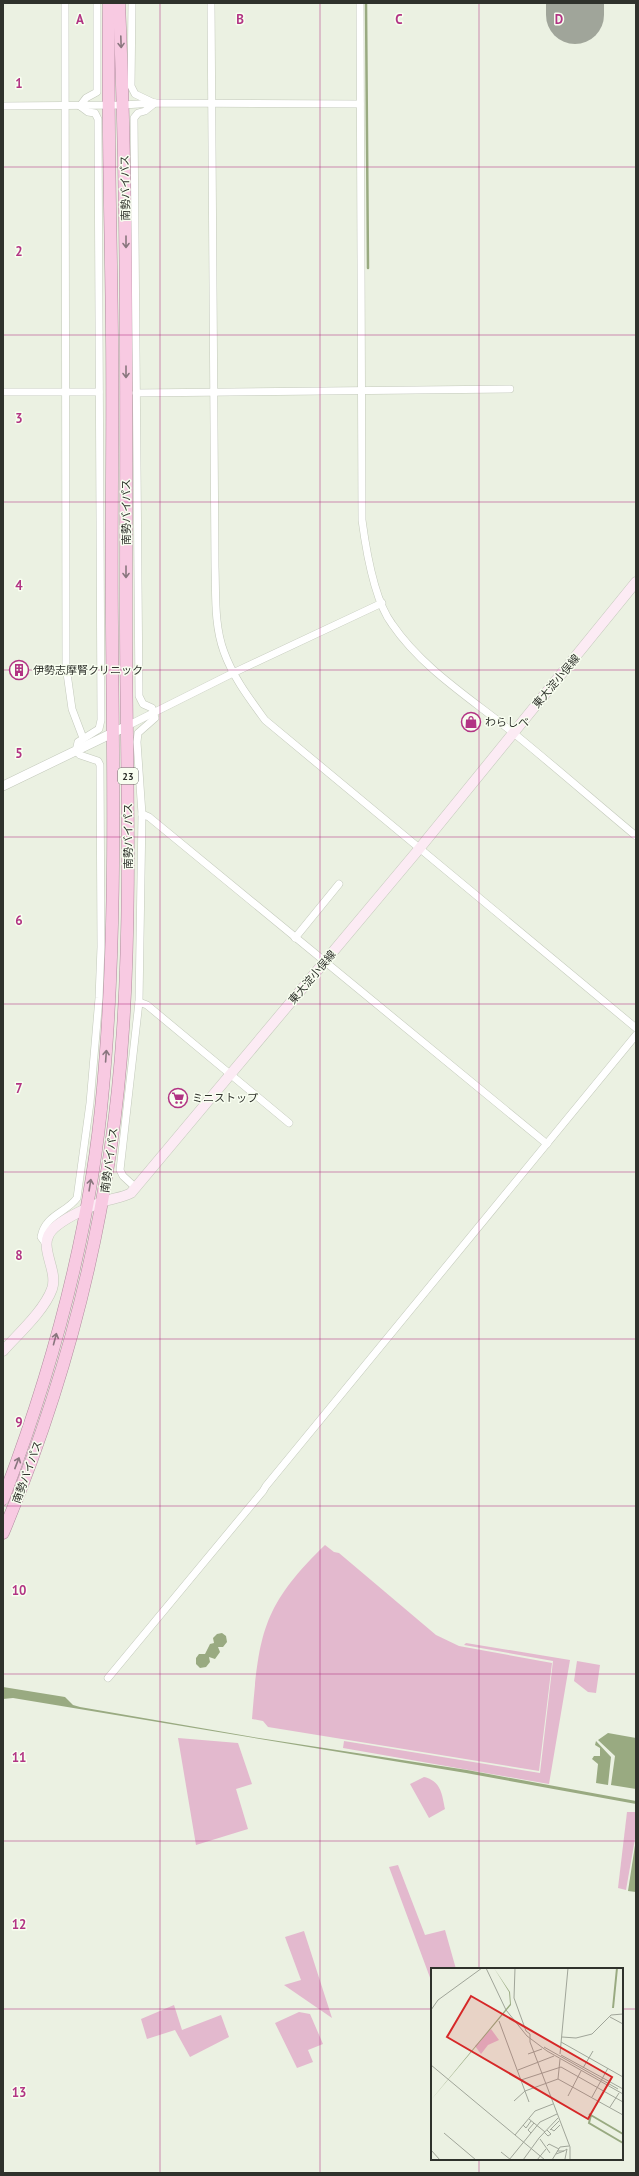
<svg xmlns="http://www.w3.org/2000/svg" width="639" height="2176" viewBox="0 0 639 2176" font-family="'PT Sans','Noto Sans JP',sans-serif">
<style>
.green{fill:#e3b9ce}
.water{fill:#99aa81}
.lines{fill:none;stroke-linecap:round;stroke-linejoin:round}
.stream{stroke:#99aa81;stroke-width:2.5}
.runway{stroke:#a0a59a;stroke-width:58}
.minor-casing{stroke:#c3c9bb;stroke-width:8}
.tertiary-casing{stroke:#c3c9bb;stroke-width:10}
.secondary-casing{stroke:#c3c9bb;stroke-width:11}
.trunk-casing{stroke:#b08c9e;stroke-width:13}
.minor{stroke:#fff;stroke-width:7}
.tertiary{stroke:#fff;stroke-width:9}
.secondary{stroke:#fcebf4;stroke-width:10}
.trunk{stroke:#f8cae2;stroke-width:12}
.oneway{stroke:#89767e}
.grid{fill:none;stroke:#b23484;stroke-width:1;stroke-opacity:0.55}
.labels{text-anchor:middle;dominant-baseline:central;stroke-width:3;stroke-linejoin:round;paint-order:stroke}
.shield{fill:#f8fef0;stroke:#6b6f67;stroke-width:1}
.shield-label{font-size:10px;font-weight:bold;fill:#2f322c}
.street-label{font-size:11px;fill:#2f322c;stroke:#f8fef0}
.poi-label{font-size:11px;fill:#2f322c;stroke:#f8fef0;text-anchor:start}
.inset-river{fill:none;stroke:#99aa81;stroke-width:2}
.inset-road{fill:none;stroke:#a0a599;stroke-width:1}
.view{fill:#d62828;fill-opacity:0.15;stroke:#d62828;stroke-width:2}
.inset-edge{fill:none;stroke:#2f322c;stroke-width:2}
.grid-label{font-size:13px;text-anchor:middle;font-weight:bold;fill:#b23484;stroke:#f8fef0;stroke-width:3;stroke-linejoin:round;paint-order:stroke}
</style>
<rect width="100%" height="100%" fill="#ebf1e2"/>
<g class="green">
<path d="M325,1545l9,7 5,1 97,82 23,11 93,17 -13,108 -271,-44 -5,-6 -11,-2c7,-85 10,-113 73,-174z"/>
<path d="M466,1643l104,17 -21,124 -206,-36 1,-7 196,32 13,-112 -89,-16z"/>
<path d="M577,1661l23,4 -4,28 -8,-1 -14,-11z"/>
<path d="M178,1738l60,5 14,41 -16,5 12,40 -52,16z"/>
<path d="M424,1777c17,4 18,17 21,32l-16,9 -19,-34z"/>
<path d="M627,1812h9v21l-10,57 -8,-2z"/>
<path d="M398,1865l27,70 20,-5 11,39h-24v14l-43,-116z"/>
<path d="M304,1931l28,87 -48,-33 17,-5 -16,-43z"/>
<path d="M174,2005l8,25 39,-15 8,22 -39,20 -15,-27 -28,9 -6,-20z"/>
<path d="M299,2012l11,2 13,30 -15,6 5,12 -16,6 -22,-45z"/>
</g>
<g class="water">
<path d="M222,1633l4,3 1,6 -4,5h-5l2,5 -5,7 -6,-2 1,5 -4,5 -6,1 -4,-4v-6l3,-4h6l5,-10 4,-1 -1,-5 4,-4z"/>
<path d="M3,1687l62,10 8,8 7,2 173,30 214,33 169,31v3l-170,-31 -453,-75 -10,1z"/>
<path d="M608,1733l28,5v51l-25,-4 4,-29 -17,-16z"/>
<path d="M596,1741l15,16 -3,28 -12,-2 2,-19 -6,-5 2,-3h6v-8l-5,-3z"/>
<path d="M636,1839v53l-8,-1z"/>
</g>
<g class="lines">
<path class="stream" d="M366,3l2,265"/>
<path class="runway" d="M575,15v-12"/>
<g class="minor-casing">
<g id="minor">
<path d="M65,3l1,663 6,43 11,29"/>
<path d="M132,3l-1,83 4,8 19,9"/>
<path d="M211,3l4,564c1,28 -1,58 9,85 9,25 25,46 41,68l371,308"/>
<path d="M360,3l2,517c4,30 12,80 30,104 30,44 78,74 119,107 42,34 83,70 125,105"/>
<path d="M3,106l120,-1 32,-2 205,1"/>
<path d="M80,106l6,-8 11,-6v-89"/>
<path d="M3,392h96"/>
<path d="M136,393l374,-4"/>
<path d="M127,726l106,-53 149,-70"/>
<path d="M142,814l7,3 398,327"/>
<path d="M295,938l44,-54"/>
<path d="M139,1002l8,3 142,118"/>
<path d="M136,1188l-13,-12 -3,-6 19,-168 3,-188 -5,-72 1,-9 17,-15 -3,-10 -9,-4 -4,-8 -5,-578 4,-5 7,-2 10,-8"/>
<path d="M46,1244l-5,-7c4,-22 25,-24 36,-39l13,-95 9,-105 2,-51 -1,-182 -2,-4 -18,-6 -4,-4 2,-9 21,-13 2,-9 -3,-601 -3,-6 -7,-1 -8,-6"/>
<path d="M108,1678l155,-187 3,-5 370,-451"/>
</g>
</g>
<g class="tertiary-casing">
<path id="tertiary" d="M3,786l124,-60"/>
</g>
<g class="secondary-casing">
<path id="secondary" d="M3,1351c15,-17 41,-40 49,-62 7,-21 -17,-44 2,-61 12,-11 33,-20 48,-26 10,-4 20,-4 29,-9l288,-344 217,-267"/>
</g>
<g class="trunk-casing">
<g id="trunk">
<path d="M3,1499c50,-131 88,-271 100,-411 14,-154 10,-309 9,-463 -1,-96 1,-192 0,-288 -1,-112 -5,-223 -3,-334"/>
<path d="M3,1533c67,-160 109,-330 120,-504 9,-137 3,-275 3,-412 0,-205 2,-409 -7,-614"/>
</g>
</g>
<use href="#minor" class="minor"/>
<use href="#tertiary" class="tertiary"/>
<use href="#secondary" class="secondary"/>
<use href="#trunk" class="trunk"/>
</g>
<defs><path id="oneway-shaft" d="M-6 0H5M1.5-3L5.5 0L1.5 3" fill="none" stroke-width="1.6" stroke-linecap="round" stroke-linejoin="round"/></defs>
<g class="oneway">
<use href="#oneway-shaft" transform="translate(121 42) rotate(88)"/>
<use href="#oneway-shaft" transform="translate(126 242) rotate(90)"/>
<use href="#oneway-shaft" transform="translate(126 372) rotate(90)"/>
<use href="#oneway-shaft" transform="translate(126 572) rotate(90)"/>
<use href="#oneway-shaft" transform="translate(106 1056) rotate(-86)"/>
<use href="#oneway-shaft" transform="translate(90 1185) rotate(-81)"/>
<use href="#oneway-shaft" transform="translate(55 1339) rotate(-75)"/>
<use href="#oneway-shaft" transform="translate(17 1463) rotate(-69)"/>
</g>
<path class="grid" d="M160,3v2170M320,3v2170M479,3v1966M3,167h633M3,335h633M3,502h633M3,670h633M3,837h633M3,1004h633M3,1172h633M3,1339h633M3,1506h633M3,1674h633M3,1841h633M3,2009h429M622,2009h14M479,2159v14"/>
<defs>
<g id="building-ring" transform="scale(1)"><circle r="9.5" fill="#f8fef0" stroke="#b23484" stroke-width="1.5"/><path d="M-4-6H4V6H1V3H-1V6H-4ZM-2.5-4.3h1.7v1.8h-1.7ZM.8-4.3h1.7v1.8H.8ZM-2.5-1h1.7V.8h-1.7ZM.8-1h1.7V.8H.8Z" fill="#b23484"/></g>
<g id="shop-ring" transform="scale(1)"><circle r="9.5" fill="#f8fef0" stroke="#b23484" stroke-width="1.5"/><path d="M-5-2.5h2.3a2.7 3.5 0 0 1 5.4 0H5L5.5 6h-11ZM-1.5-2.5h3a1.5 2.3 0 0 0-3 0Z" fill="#b23484"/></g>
<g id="supermarket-ring" transform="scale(1)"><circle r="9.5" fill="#f8fef0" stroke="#b23484" stroke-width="1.5"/><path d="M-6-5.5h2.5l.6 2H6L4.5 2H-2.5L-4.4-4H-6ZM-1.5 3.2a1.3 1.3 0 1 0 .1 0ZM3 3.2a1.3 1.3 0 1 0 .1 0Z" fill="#b23484"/></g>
</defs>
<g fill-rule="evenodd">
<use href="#building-ring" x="19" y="670"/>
<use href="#shop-ring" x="471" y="722"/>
<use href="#supermarket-ring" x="178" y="1098"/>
</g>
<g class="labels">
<rect class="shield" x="118" y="768" width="20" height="16" rx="3"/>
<g class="shield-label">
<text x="128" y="776">23</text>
</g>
<g class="street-label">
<text transform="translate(125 188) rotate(-91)">南勢バイパス</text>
<text transform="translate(126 512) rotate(-90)">南勢バイパス</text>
<text transform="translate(556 681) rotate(-50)">東大淀小俣線</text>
<text transform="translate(128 836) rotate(-90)">南勢バイパス</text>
<text transform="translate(312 977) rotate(-50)">東大淀小俣線</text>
<text transform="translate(109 1160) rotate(-82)">南勢バイパス</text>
<text transform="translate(27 1472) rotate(-70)">南勢バイパス</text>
</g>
<g class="poi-label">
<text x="33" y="670">伊勢志摩腎クリニック</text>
<text x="485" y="722">わらしべ</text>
<text x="192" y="1098">ミニストップ</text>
</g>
</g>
<g transform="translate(431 1968)">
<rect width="192" height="192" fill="#ebf1e2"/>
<path d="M60,61l8,11 -11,5 -7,9 -6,-8z" fill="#e3b9ce"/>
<path d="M63,0l16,24 1,13 -80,95 79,-96 -1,-12z" fill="#99aa81"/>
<path class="inset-river" d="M182,40l4,-40M158,146l34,20M160,147l-2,8 34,20"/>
<path class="inset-road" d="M55,0l20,42 21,26 20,15 76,43M84,0l-1,30 12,33 4,3v8l40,105v13M0,42l7,-10 44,-32M179,49l13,7M68,53l30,81M131,69l14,1 16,-4 19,-19 12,-1M130,74l62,35M113,79l74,42M97,86l14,-5M129,86l8,-86M130,87l62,34M0,97l114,95M152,100l10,-17M87,102l36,-14M127,111l2,-20M90,112l40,-13 62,35M137,128l13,-25M161,129l16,-29M83,133l11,-10 33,-12 65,36M179,139l9,-14M98,151l16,13M92,157l3,3 5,-7M120,161l3,2 6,-6M119,162l9,-9M113,164l4,4 3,-2 -4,-4M13,165l32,27M100,165l-3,-3 6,-7M84,167l20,-24 18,-7M109,171l10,14M116,178l2,-2 10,5M0,182l9,10M133,183l3,-2 -2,10M70,184l10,8M125,186l8,-3h-7M78,192l31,-38 17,-8M92,192l16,-22 19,-20M106,192l9,-11M121,192l8,-13 9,-1"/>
<path class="view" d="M40,28l141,81 -24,42 -141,-82z"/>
<rect width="192" height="192" class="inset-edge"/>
</g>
<g class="grid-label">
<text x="80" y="24">A</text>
<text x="240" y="24">B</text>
<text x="399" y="24">C</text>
<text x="559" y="24">D</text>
<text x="19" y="88">1</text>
<text x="19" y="256">2</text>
<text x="19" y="423">3</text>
<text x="19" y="590">4</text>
<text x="19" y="758">5</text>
<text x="19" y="925">6</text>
<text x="19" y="1093">7</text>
<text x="19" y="1260">8</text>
<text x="19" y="1427">9</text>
<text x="19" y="1595">10</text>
<text x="19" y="1762">11</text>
<text x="19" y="1929">12</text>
<text x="19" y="2097">13</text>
</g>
<rect width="639" height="2176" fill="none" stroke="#2f322c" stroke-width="8"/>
</svg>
